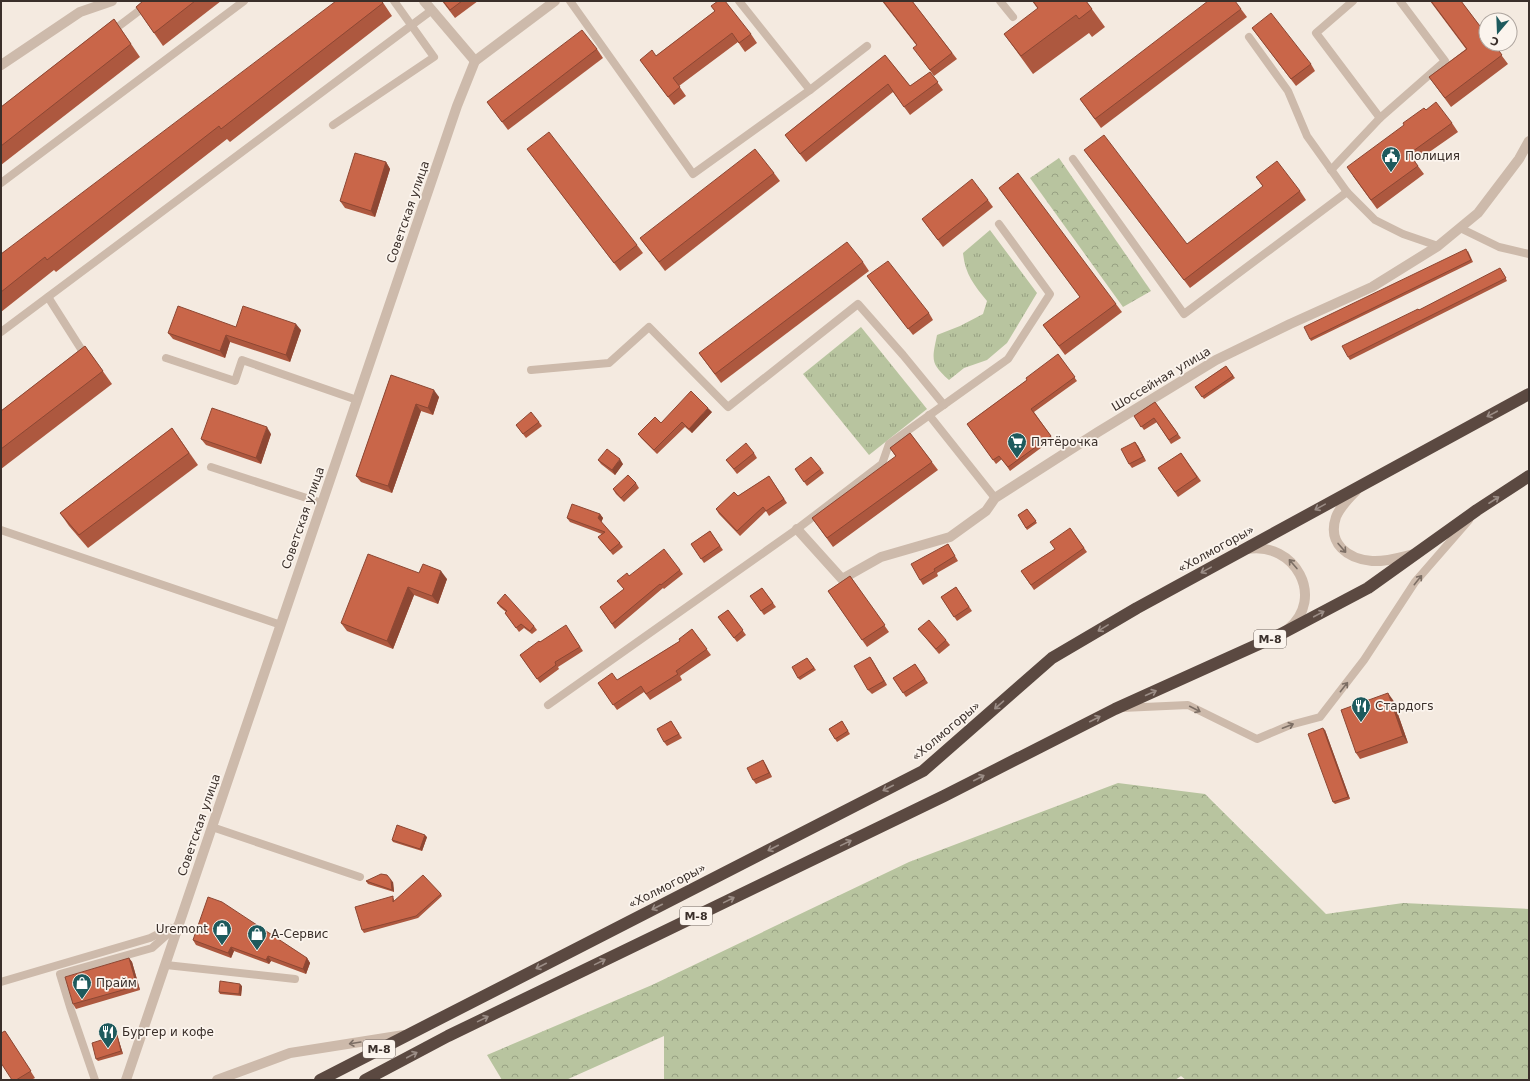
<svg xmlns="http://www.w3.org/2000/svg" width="1530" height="1081" viewBox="0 0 1530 1081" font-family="'DejaVu Sans',sans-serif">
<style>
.forest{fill:url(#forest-crowns)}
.park{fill:url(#park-tufts)}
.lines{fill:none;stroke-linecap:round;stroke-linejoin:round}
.lane{stroke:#cdbaab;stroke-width:8}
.street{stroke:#cdbaab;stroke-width:10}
.highway{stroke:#5b4941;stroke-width:12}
.wall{fill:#ad583f}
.shaded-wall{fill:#8d4733}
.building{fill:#c96649;stroke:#8d4733}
.oneway{stroke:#9b8d86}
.oneway2{stroke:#7c6e64}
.labels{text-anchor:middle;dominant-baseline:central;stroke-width:3.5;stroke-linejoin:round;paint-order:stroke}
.shield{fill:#fbf4ed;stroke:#746a64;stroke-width:1}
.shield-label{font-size:11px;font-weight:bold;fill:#3a2f2a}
.poi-label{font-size:12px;fill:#3a2f2a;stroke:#fbf4ed;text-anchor:start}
.street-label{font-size:12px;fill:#3a2f2a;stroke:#fbf4ed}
</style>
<defs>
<pattern id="forest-crowns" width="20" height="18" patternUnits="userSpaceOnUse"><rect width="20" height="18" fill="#b8c49f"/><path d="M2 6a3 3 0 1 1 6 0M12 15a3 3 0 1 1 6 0" fill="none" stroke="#97a082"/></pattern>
<pattern id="park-tufts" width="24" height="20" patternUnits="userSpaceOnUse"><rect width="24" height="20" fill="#b8c49f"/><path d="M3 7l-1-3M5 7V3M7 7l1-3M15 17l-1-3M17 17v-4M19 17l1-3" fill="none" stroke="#97a082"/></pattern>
</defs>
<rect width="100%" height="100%" fill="#f4eae0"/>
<g class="forest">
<path d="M1059,158l92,133 -28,16 -93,-129z"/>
<path d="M1118,783l87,11 121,120 77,-11 126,6v171h-343l-5,-4 -6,4h-511v-44l-98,44h-64l-15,-25 165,-70 257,-123z"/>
</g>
<g class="park">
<path d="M990,230l47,63 -30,50 -20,17 -23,8 -15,12c-19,-17 -17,-20 -12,-45l23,-9 23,-12 4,-13c-13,-16 -22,-27 -24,-48z"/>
<path d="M861,327l66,82 -58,46 -66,-81z"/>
</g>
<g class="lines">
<g class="lane">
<path d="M570,1l123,173 117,-84"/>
<path d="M739,1l71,89 57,-44"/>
<path d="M1000,1l13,16"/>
<path d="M1353,1l-37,32 64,85 65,-57 -45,-60"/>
<path d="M111,32l41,-31"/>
<path d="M1249,37l39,54 19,45 40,56 28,28 28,14 35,12"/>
<path d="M333,125l101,-68 -40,-56"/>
<path d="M1073,159l111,155 163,-122"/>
<path d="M1331,170l49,-52"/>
<path d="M1,183l243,-182"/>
<path d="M1460,228l39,19 30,7"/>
<path d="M48,297l35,55 -5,4"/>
<path d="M1,332l431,-322"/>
<path d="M166,358l69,23 7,-21 115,40"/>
<path d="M531,370l78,-7 40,-36 79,80 130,-103 45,51 41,50"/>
<path d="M929,415l66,83"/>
<path d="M211,467l111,36"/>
<path d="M1,530l280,95"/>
<path d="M548,705l249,-176 85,-65 7,-20 119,-85 42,-65 -51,-70"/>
<path d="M1122,708l66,-3 69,34 33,-14 30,-8 44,-57 51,-78 54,-62"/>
<path d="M212,827l148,50"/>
<path d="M166,965l129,14"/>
<path d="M1,982l149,-44 20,-10"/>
<path d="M95,1080l-24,-70 -11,-36 92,-26 27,-24"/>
</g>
<g class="street">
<path d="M424,1l51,60"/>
<path d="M1,65l79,-53 32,-11"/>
<path d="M1356,491c-8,8 -16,16 -20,26 -9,27 12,42 36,44 14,1 29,-4 42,-7"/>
<path d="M797,529l45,50 39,-22 69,-20 36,-26 9,-13 103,-66 118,-72 74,-36 82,-37 66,-41 40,-33 41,-54 10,-18"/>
<path d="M1247,549c48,-8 79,49 41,80"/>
<path d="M126,1080l331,-974 18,-45 80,-60"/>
<path d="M217,1080l73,-27 114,-18"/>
</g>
<g class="highway">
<path d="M320,1080l603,-309 129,-113 85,-50 392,-214"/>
<path d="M365,1080l83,-44 496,-240 171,-87 166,-75 87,-46 109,-78 52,-34"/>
</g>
</g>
<g class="wall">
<path d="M143,1h78l-58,45 -27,-39z"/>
<path d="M382,1l10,15 -162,126 -3,-3 -171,133 -2,-2 -53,42v-58z"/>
<path d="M442,1h36l-23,17z"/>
<path d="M882,1h30l45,58 -23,17 -16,-22 -1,-8z"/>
<path d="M1032,1h54l19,26 -13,10 -3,-4 -56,41 -29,-40 34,-25z"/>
<path d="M1430,1h31l47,63 -57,43 -22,-30 37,-28z"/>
<path d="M711,6l40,28 6,9 -12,9 -7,-10 -59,44 7,10 -12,9 -34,-45 16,-4 59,-45z"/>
<path d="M1241,9l6,8 -146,111 -21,-29z"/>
<path d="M114,19l26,38 -139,108v-58z"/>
<path d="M1252,28l59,36 4,7 -19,15z"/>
<path d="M597,49l6,9 -95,72 -21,-28z"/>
<path d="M885,55l25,31 20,-14 13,18 -33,25 -17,-23 -87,70 -21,-27z"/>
<path d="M1426,110l26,13 6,9 -43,30 9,12 -47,35 -24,-33z"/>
<path d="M527,149l110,96 6,8 -23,18z"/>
<path d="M1084,150l103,94 76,-57 -7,-10 44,14 6,9 -116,88z"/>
<path d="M386,162l4,7 -15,48 -30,-9 -5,-7z"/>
<path d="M774,173l6,8 -115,90 -25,-33z"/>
<path d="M999,188l117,116 6,8 -57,43 -22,-30 37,-28z"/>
<path d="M988,200l5,7 -50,40 -21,-28z"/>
<path d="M1468,251l5,11 -162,79 -1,-2z"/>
<path d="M863,262l6,9 -148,112 -22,-30z"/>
<path d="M1502,271l5,10 -157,79 -2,-3 71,-47z"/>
<path d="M867,276l62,37 4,7 -20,15z"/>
<path d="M236,327l65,3 -11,32 -60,-20 -5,16 -52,-19 -5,-6z"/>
<path d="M85,346l27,38 -111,85v-58z"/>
<path d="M1058,354l19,27 -43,31 19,27 -43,32 -8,-12 -6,5 -29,-40 60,-44z"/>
<path d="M1226,366l9,12 -31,21 -9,-12z"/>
<path d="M391,375l48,22 -6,18 -12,-4 -29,82 -31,-11 -5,-6z"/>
<path d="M1155,402l26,36 -10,6 -14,-22 -13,8 -10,-14z"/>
<path d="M712,412l-20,21 -7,-6 -28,27 -16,-16 -3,-4 23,-11z"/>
<path d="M539,422l3,4 -16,12 -10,-13z"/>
<path d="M172,428l26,37 -110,83 -19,-22 -9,-13z"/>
<path d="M910,433l28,37 -105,77 -21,-29 84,-61 -6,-9z"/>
<path d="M271,434l-10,30 -55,-19 -5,-6z"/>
<path d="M1135,442l3,4 8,15 -14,7 -3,-4z"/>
<path d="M754,453l3,5 -20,16 -11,-14z"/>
<path d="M1181,453l20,28 -23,16 -20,-29z"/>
<path d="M598,460l25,4 -8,11 -14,-11z"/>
<path d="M795,469h26l3,4 -17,13z"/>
<path d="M769,476l18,27 -18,13 -3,-5 -26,25 -21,-22 -3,-5 22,-13z"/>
<path d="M636,483l3,5 -15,14 -8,-8 -3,-5z"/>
<path d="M1027,509l10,14 -10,7 -9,-15z"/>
<path d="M600,514l3,4 -2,4 19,21 3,4 -10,8 -15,-18 4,-3 -32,-12 -3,-4z"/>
<path d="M1070,528l17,24 -53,38 -13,-19 34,-22z"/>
<path d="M710,531l13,19 -19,13 -13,-19z"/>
<path d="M948,544l10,17 -21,12 1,3 -15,9 -3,-5z"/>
<path d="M680,570l3,4 -19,15 -1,-1 -48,41 -15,-22 24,-18 -7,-8 12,-5z"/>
<path d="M419,573l28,6 -9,25 -24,-9 -21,54 -46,-18 -6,-8z"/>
<path d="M850,576l39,56 -22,15 -39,-56z"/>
<path d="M956,587l16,24 -15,10 -16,-24z"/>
<path d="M762,588l14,19 -12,8 -14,-19z"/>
<path d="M497,603l37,23 3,4 -5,4 -8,-6 -5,4 -14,-19 1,-1 -6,-5z"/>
<path d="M728,610l18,25 -9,7 -19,-25z"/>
<path d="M692,629l19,26 -31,21 2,4 -32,20 -6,-8 -27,18 -19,-27 19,-3 63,-39z"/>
<path d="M918,629l28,11 4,5 -11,9z"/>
<path d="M569,630l14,21 -25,16 1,2 -19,14 -20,-28 20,-13z"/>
<path d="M870,657l17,28 -15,9 -4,-4z"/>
<path d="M807,658l9,12 -16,10 -2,-2z"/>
<path d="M915,664l13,19 -22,14 -13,-19z"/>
<path d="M1393,700l15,43 -48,16 -4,-6z"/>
<path d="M671,721l11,17 -15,8 -3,-4z"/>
<path d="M842,721l8,13 -13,8 -8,-13z"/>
<path d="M1325,730l25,69 -15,5 -2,-2z"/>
<path d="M763,760l3,5 6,12 -16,7 -3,-4z"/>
<path d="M427,837l-5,14 -29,-9 -1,-2z"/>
<path d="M366,881l27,1 1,10 -26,-8z"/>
<path d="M441,894l1,2 -24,22 -54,15 -2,-3 32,-32v3z"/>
<path d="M193,940l114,18 3,5 -4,11 -35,-13 -2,3 -35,-13 -3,7 -35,-13z"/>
<path d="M129,958l3,4 8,28 -64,19 -3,-5z"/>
<path d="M242,986l-1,10 -21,-2 -1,-2z"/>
<path d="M5,1031l30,47 -4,2h-19z"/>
<path d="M117,1035l1,3 5,16 -25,7 -2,-2z"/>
</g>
<g class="shaded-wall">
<path d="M386,162l4,7 -15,48 -4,-6z"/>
<path d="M296,324l5,6 -11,32 -4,-7z"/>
<path d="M226,335l4,7 -5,16 -5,-7z"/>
<path d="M434,390l5,7 -6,18 -5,-7z"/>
<path d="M416,404l5,7 -29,82 -4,-7z"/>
<path d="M708,408l4,4 -20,21 -3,-4z"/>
<path d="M267,427l4,7 -10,30 -5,-6z"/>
<path d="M1135,442l3,4 8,15 -3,-4z"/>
<path d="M620,459l3,5 -8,11 -3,-5z"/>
<path d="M600,514l3,4 -2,5 -3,-5z"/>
<path d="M441,571l6,8 -9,25 -6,-8z"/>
<path d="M408,587l6,8 -21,54 -6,-8z"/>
<path d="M870,657l3,4 14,24 -3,-4z"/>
<path d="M1388,693l5,7 15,43 -5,-7z"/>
<path d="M1323,728l2,2 25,69 -2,-2z"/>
<path d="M763,760l3,5 6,12 -3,-4z"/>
<path d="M425,835l2,2 -5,14 -2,-2z"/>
<path d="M391,880l2,2 1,10 -2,-2z"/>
<path d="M231,947l3,4 -3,7 -3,-5z"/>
<path d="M268,956l3,5 -2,3 -3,-4z"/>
<path d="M129,958l3,4 8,28 -3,-4z"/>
<path d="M307,958l3,5 -4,11 -3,-5z"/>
<path d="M240,984l2,2 -1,10 -2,-2z"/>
<path d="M117,1035l1,3 5,16 -2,-3z"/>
</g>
<g class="building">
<path d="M143,1h52l-41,32 -18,-26z"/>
<path d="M336,1h45l2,2 -162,126 -2,-3 -172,134 -2,-3 -44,35v-38z"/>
<path d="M443,1h19l-12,9z"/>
<path d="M718,1h7l26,33 -12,9 -7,-10 -59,45 7,9 -12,10 -28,-37 12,-10 4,6 59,-45 -4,-5z"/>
<path d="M883,1h29l40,52 -22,17 -17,-22 4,-3z"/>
<path d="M1033,1h53l6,8 -13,10 -3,-4 -55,41 -17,-22 34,-26z"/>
<path d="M1208,1h27l6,8 -146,110 -15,-20z"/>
<path d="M1431,1h30l25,33v10h8l8,11 -57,43 -16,-21 38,-28z"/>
<path d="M1271,13l40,51 -20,15 -39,-51z"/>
<path d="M114,19l17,25 -130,102v-39z"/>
<path d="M582,30l15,19 -95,73 -15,-20z"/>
<path d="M885,55l25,31 20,-14 8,10 -34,25 -16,-23 -88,70 -15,-19z"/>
<path d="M1436,102l16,21 -43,31 9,12 -47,34 -24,-33 57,-42 -1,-2 21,-15 2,2z"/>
<path d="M549,132l88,113 -23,18 -87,-114z"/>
<path d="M1104,135l83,109 76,-58 -7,-9 21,-16 23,30 -116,89 -100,-130z"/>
<path d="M755,149l19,24 -115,89 -19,-24z"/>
<path d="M355,153l31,9 -15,49 -31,-10z"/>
<path d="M1018,173l98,131 -57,42 -16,-21 37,-28 -81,-109z"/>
<path d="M972,179l16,21 -50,40 -16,-21z"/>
<path d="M847,242l16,20 -148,112 -16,-21z"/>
<path d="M1466,249l5,11 -161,79 -6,-12z"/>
<path d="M888,261l41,52 -21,16 -41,-53z"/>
<path d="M1500,268l6,10 -158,79 -6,-11 76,-37 1,1z"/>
<path d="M178,306l58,21 7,-21 53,18 -10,31 -60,-20 -6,16 -52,-18z"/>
<path d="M85,346l18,25 -102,78v-38z"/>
<path d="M1058,354l17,23 -44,32 20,27 -43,31 -9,-11 -6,4 -26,-36 60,-44 -1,-2z"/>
<path d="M1226,366l7,10 -31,21 -7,-10z"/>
<path d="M391,375l43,15 -6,18 -12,-4 -28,82 -32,-10z"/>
<path d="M691,391l17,17 -19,21 -7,-7 -28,28 -16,-16 17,-17 6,6z"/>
<path d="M1155,402l23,32 -9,6 -15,-22 -13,9 -7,-11z"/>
<path d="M212,408l55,19 -11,31 -55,-19z"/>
<path d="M531,412l8,10 -16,12 -7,-9z"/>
<path d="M172,428l17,25 -110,82 -19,-22z"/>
<path d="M910,433l22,29 -105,76 -15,-20 84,-62 -6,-8z"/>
<path d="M1135,442l8,15 -14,7 -8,-15z"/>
<path d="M746,443l8,10 -20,16 -8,-9z"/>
<path d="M607,449l13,10 -8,11 -14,-10z"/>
<path d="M1181,453l16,24 -22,15 -17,-24z"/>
<path d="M811,457l10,12 -17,13 -9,-13z"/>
<path d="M628,475l8,8 -15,15 -8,-9z"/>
<path d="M769,476l15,23 -18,12 -3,-4 -26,24 -21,-22 18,-17 4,4z"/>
<path d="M572,504l28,10 -2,4 22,25 -10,8 -12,-14 7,-5 -38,-14z"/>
<path d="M1027,509l9,12 -10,7 -8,-13z"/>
<path d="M1070,528l14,20 -53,37 -10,-14 34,-22 -5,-7z"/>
<path d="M710,531l10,15 -19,13 -10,-15z"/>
<path d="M948,544l7,12 -21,13 1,2 -15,9 -9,-16z"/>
<path d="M664,549l16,21 -19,15 -1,-1 -48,40 -12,-17 24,-18 -7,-8 10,-8 2,3z"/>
<path d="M368,554l51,19 4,-9 18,7 -9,25 -24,-9 -21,54 -46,-18z"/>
<path d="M850,576l35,49 -23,15 -34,-49z"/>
<path d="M956,587l13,20 -15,10 -13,-20z"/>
<path d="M762,588l11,15 -12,8 -11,-15z"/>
<path d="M505,594l29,32 -4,5 -9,-7 -5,4 -11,-15 2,-2 -10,-8z"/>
<path d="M728,610l15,20 -9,8 -16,-21z"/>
<path d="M929,620l17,20 -10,9 -18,-20z"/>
<path d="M566,625l14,22 -25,15 1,3 -19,14 -17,-24 19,-14 1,1z"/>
<path d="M692,629l15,20 -31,22 2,3 -32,20 -5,-8 -28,19 -15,-22 14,-10 5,7 63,-39 -1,-2z"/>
<path d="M870,657l14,24 -16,9 -14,-24z"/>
<path d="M807,658l7,10 -16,10 -6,-11z"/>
<path d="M915,664l10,15 -22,14 -10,-15z"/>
<path d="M1388,693l15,43 -47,17 -15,-43z"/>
<path d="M671,721l8,13 -15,8 -7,-13z"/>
<path d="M842,721l6,10 -13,8 -6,-10z"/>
<path d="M1323,728l25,69 -15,5 -25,-68z"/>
<path d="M763,760l6,13 -16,7 -6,-12z"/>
<path d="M397,825l28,10 -5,14 -28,-9z"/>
<path d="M381,874l6,1 4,5 1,10 -26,-9z"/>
<path d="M423,875l18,19 -25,22 -54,14 -7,-23 38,-11v6z"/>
<path d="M208,897l14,5 85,56 -4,11 -35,-13 -2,4 -35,-13 -3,6 -35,-13z"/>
<path d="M129,958l8,28 -64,18 -8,-27z"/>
<path d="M220,981l20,3 -1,10 -20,-2z"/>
<path d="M5,1031l26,40 -15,9h-4l-11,-17v-30z"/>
<path d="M117,1035l4,16 -25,8 -4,-16z"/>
</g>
<defs><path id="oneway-shaft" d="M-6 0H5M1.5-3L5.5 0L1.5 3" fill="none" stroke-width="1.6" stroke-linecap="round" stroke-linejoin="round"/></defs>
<g class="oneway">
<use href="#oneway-shaft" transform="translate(1492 414) rotate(152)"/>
<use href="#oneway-shaft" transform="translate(1494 500) rotate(-33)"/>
<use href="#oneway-shaft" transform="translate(1320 507) rotate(151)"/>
<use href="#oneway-shaft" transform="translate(1206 570) rotate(151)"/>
<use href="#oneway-shaft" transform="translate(1319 614) rotate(-28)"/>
<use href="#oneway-shaft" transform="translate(1103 628) rotate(149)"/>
<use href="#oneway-shaft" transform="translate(1151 693) rotate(-24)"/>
<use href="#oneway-shaft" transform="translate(999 705) rotate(139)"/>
<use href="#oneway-shaft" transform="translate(1095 719) rotate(-27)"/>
<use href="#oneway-shaft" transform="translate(979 778) rotate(-27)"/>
<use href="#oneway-shaft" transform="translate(888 788) rotate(153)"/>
<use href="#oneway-shaft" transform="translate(846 843) rotate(-26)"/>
<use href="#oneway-shaft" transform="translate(773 848) rotate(153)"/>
<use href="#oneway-shaft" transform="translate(729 900) rotate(-26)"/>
<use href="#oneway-shaft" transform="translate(657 907) rotate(153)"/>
<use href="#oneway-shaft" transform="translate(600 962) rotate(-26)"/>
<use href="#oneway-shaft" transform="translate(541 966) rotate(153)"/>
<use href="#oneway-shaft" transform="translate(483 1019) rotate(-26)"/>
<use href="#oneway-shaft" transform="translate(412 1055) rotate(-28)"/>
</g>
<g class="oneway2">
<use href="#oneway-shaft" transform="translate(1342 548) rotate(49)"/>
<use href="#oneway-shaft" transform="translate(1293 564) rotate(-131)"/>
<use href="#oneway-shaft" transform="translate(1418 580) rotate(-51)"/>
<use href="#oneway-shaft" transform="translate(1344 687) rotate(-52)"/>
<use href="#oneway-shaft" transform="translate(1195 709) rotate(27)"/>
<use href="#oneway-shaft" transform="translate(1288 726) rotate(-21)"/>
<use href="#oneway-shaft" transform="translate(355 1043) rotate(171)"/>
</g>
<defs>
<g id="civic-pin" transform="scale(1)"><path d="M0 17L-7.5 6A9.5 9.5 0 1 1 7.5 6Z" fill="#1e5a5d" stroke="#fbf4ed"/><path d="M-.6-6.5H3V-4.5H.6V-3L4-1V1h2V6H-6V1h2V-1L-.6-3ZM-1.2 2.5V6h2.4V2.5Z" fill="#fff"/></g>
<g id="supermarket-pin" transform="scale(1)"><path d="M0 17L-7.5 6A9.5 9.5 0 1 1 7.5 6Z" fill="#1e5a5d" stroke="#fbf4ed"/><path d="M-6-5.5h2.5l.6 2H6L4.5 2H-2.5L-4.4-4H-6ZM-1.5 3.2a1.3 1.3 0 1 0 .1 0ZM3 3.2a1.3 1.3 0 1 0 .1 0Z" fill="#fff"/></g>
<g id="restaurant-pin" transform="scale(1)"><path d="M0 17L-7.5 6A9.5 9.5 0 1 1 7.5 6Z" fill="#1e5a5d" stroke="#fbf4ed"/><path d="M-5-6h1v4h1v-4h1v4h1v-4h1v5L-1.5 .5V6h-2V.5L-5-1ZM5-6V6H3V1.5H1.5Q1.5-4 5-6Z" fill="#fff"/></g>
<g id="shop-pin" transform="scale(1)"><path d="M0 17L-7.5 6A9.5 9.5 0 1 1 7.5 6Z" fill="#1e5a5d" stroke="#fbf4ed"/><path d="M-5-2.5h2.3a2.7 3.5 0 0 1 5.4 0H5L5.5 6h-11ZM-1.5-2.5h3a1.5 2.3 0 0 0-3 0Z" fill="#fff"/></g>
</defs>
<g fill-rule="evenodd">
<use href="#civic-pin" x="1391" y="156"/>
<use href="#supermarket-pin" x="1017" y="442"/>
<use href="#restaurant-pin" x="1361" y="706"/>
<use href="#shop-pin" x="222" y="929"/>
<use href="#shop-pin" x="257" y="934"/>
<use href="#shop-pin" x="82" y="983"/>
<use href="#restaurant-pin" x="108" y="1032"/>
</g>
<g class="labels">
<g class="shield">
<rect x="1254" y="630" width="32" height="18" rx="3"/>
<rect x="680" y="907" width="32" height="18" rx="3"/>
<rect x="363" y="1040" width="32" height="18" rx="3"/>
</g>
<g class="shield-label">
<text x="1270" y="639">М-8</text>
<text x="696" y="916">М-8</text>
<text x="379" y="1049">М-8</text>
</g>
<g class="poi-label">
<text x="1405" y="156">Полиция</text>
<text x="1031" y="442">Пятёрочка</text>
<text x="1375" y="706">Стардогs</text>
<text x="208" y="929" text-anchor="end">Uremont</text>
<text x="271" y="934">А-Сервис</text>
<text x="96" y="983">Прайм</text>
<text x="122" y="1032">Бургер и кофе</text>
</g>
<g class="street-label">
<text transform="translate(408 212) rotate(-71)">Советская улица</text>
<text transform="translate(1161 379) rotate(-31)">Шоссейная улица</text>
<text transform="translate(303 518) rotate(-71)">Советская улица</text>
<text transform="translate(1216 549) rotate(-29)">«Холмогоры»</text>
<text transform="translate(946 731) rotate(-40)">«Холмогоры»</text>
<text transform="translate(199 825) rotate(-71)">Советская улица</text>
<text transform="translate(667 886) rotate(-27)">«Холмогоры»</text>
</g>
</g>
<rect width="1530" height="1081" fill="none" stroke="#3a2f2a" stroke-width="4"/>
<g transform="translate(1498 32) rotate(199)"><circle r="19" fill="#fbf4ed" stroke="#aea59f"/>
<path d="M0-3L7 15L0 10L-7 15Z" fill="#1e5a5d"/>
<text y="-6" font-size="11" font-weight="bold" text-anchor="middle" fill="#3a2f2a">С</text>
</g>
</svg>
